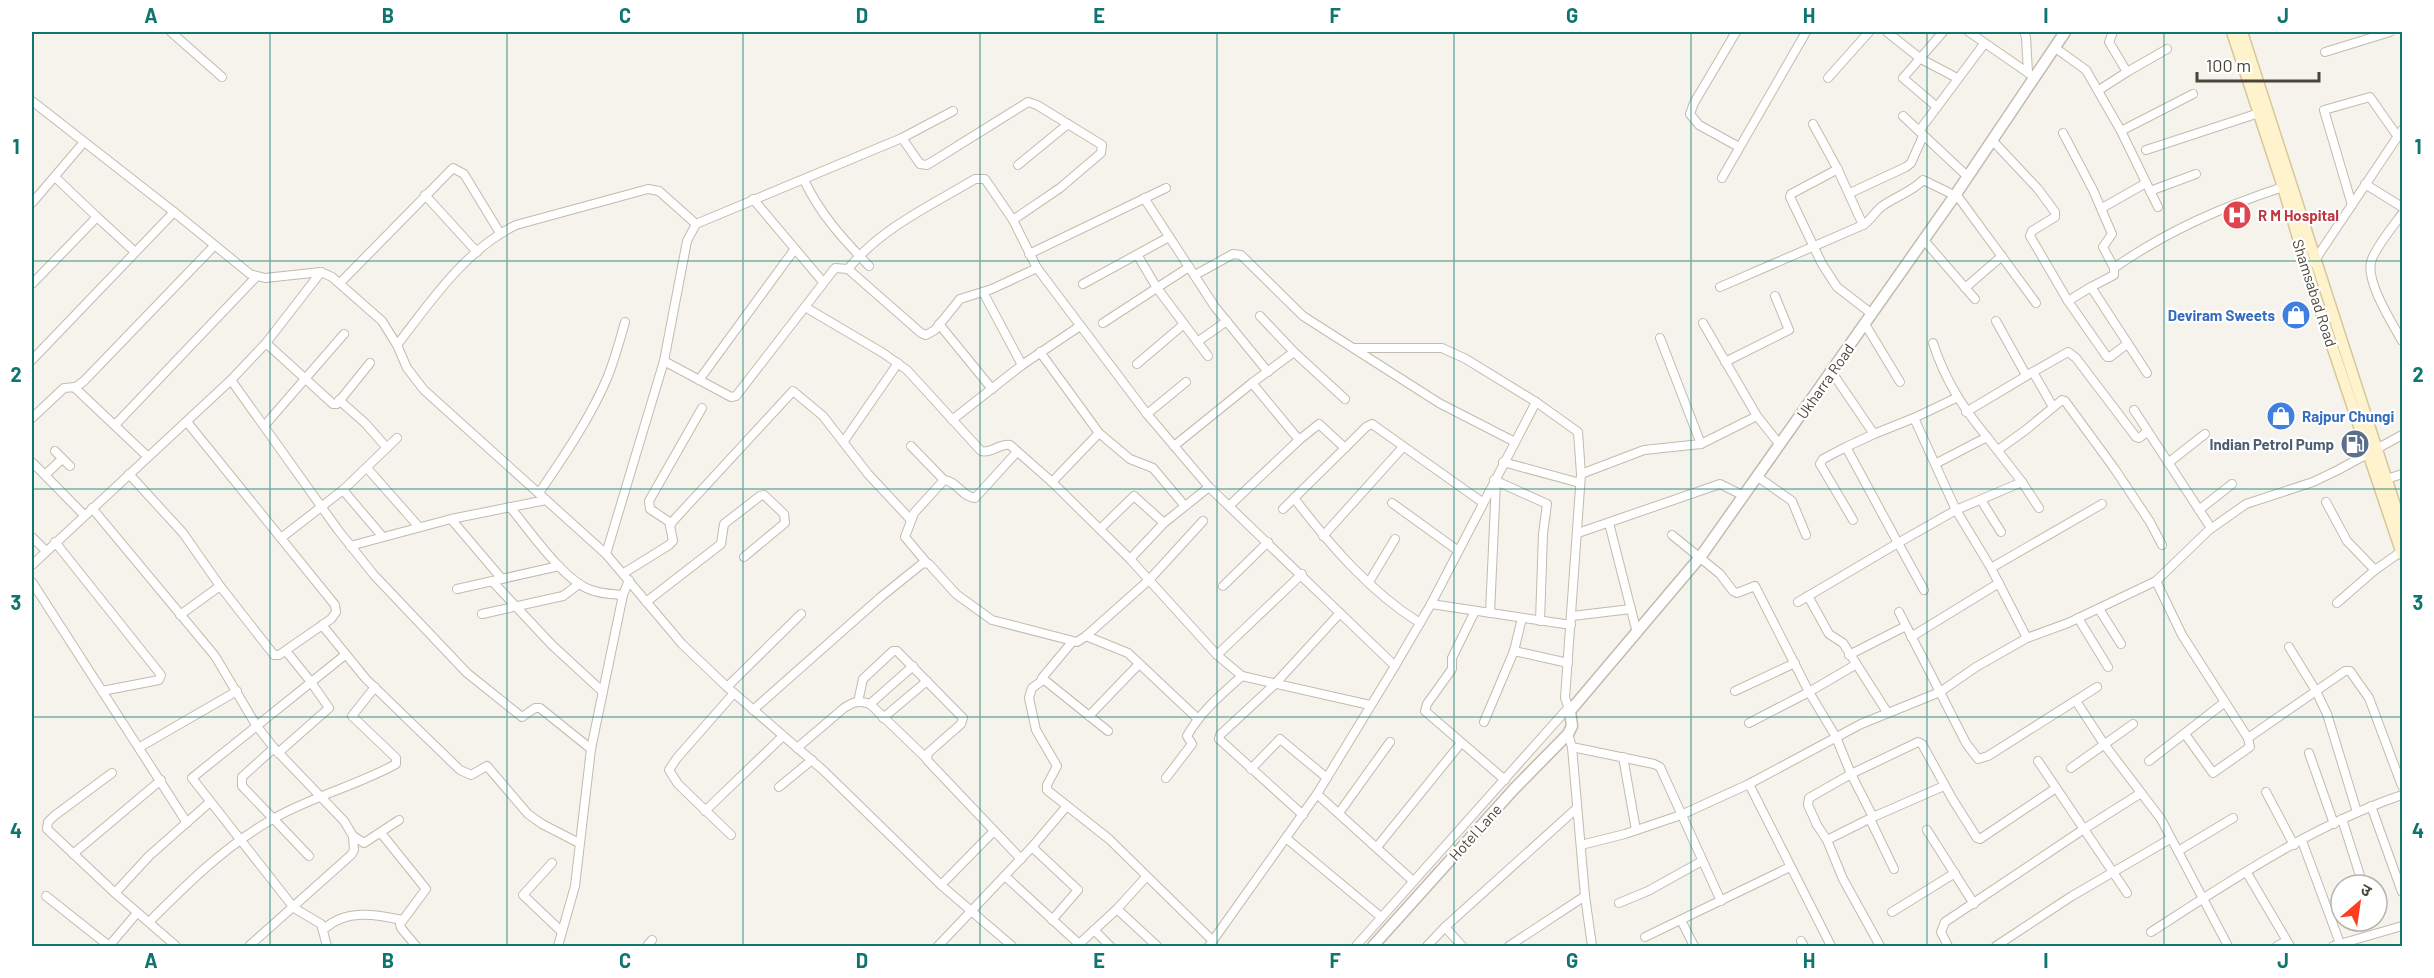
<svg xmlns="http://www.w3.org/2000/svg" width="2434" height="978" viewBox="0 0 2434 978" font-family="Barlow,'Noto Sans Devanagari',sans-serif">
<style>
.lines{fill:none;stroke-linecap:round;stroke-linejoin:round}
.minor-casing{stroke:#c2bbae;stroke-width:10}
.tertiary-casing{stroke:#c2bbae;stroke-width:13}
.secondary-casing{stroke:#d6c79b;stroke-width:13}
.minor{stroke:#fff;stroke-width:8}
.tertiary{stroke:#fff;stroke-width:10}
.secondary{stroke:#fff3cd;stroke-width:10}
.grid{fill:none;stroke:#0f766e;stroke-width:1.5;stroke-opacity:0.55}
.labels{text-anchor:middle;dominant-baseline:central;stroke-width:4.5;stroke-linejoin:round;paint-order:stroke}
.health-label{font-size:15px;font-weight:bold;fill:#be3a42;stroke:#fff;text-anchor:start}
.street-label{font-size:15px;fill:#4b4439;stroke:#fff}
.shop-label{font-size:15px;font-weight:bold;fill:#366cbe;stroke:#fff;text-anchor:end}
.service-label{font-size:15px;font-weight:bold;fill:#4e5e75;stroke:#fff;text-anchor:end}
.neatline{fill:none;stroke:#0f766e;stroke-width:2}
.grid-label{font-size:20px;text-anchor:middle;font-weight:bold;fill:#0f766e}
</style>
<rect width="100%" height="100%" fill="#f6f3ec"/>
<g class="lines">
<g class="minor-casing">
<g id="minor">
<path d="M171,32l51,45"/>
<path d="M1736,32l-42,71 -4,11 9,11 40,22"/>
<path d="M1887,32l34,27 36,19"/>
<path d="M1969,32l65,45"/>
<path d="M2024,32l2,5 2,36"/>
<path d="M2054,47l32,23 35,61 37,76"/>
<path d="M2325,52l65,-20"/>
<path d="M2127,72l40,-23"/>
<path d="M1828,78l41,-46"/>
<path d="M2099,90l28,-18 -18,-30 4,-10"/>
<path d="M32,101l142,111 76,62 15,4 56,-6 11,5 50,44 15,24 10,23 17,22 182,164 76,90 45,43 97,84 117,114 71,61"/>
<path d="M1937,107l47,-63"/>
<path d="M1903,116l64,60"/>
<path d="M1919,131l18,-24 -34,-29 40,-46"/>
<path d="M2121,131l72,-37"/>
<path d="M2063,133l30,57 19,44 -9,13 11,21v7l-23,12"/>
<path d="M902,138l18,26 7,1 101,-63 9,3 65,40 -1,8 -41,35 -47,32"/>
<path d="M1992,140l46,49 17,23v5l-23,14 -2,5 38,65 39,56h3l17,-13"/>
<path d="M2146,150l113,-37"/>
<path d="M1018,165l50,-41"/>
<path d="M1838,169l-47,25 -1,3 32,67 15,23 35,27"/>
<path d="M1722,178l84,-146"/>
<path d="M804,180c16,34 39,59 65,86"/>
<path d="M2365,184l37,23"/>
<path d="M2150,191l46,-17"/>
<path d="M1850,193l56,-26 5,-4 12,-27"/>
<path d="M1956,194l80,109"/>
<path d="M425,195l52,57"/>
<path d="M1144,198l71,109 53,65"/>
<path d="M753,199l70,83"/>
<path d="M32,203l52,-61"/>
<path d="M2352,205l-28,-95 46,-13 28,40"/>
<path d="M2102,208l44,-25"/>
<path d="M2402,214c-8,11 -28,35 -31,48 -5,20 21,61 31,79"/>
<path d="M97,217l37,34"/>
<path d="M1863,225c8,-5 11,-12 18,-18 13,-10 31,-15 42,-27l31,15"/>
<path d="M1923,239l52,60"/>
<path d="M1029,254l137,-66"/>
<path d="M1138,256l19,32 51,68"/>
<path d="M2313,263l89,-133"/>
<path d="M2114,268c53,-37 108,-61 169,-81"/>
<path d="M848,269l73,64 5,2 9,-5 25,-31 32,-10 45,-21"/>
<path d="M1195,275l38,-21 8,1 62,61 136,87 76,39"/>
<path d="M340,283l113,-115 11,6 36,59"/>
<path d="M32,284l65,-67 -42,-40"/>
<path d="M1083,284l86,-47"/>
<path d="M1720,287l143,-62 -26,-57 -24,-44"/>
<path d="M1965,288l37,-32"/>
<path d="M983,292l39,73"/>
<path d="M2068,301l23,-14 56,86"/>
<path d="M805,307l78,46 24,17 74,81c10,3 19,-8 29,-6l42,37 78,77 87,96 25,21 128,29"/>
<path d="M1260,316l34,36"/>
<path d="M1996,321l30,54"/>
<path d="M1103,323l86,-56"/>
<path d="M1703,323l54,93 23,29"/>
<path d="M939,324l53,65"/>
<path d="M1865,324l35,58"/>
<path d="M1660,338l41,106"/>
<path d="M1197,342l30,-21"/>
<path d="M266,343l67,61h4l33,-41"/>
<path d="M1933,343c12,37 30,65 54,94"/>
<path d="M397,345c34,-44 68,-95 119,-120l132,-36 11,2 37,33"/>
<path d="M1354,348h88l24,11 70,43 42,30 3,42 -16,224 5,13"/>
<path d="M1040,352l59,81 31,26 23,9 31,37"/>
<path d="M32,360l142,-148"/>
<path d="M664,361l67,36 5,-1 99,-128 13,1c33,-41 82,-63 127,-90h10l28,41 24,48 110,146 62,73 186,179"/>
<path d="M1725,362l64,-32 -14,-34"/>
<path d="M1137,364l47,-40"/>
<path d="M1831,371l43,63 40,-16 42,92 35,58 36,70"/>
<path d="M2033,372l35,-20 8,6 60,79 3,1 8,-6"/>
<path d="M231,380l107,150 36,45 93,98 55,44 13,-9h5l51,41"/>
<path d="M699,380l95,-130"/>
<path d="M74,387l73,69"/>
<path d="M1345,399l-51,-47 -42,31 47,57 20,-16 26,24 21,-21 6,-3 110,78"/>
<path d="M339,400l26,23 22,25"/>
<path d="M2134,410l77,118"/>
<path d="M1966,412l67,-40 20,35"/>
<path d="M1147,414l39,-32"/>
<path d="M32,418l32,-30 12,-1 8,-6 130,-135"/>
<path d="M1914,418l42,-20"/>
<path d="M952,420l70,-55 58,-39"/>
<path d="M115,425l141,-148"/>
<path d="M265,425l79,-91"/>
<path d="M844,441l54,-78"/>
<path d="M911,446l33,34"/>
<path d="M1174,446l78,-63"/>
<path d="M1846,447l-23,12 -3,5 33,56"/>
<path d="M1998,450l29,-21 35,-29 3,1 49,67 36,54 12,23"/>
<path d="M55,451l15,15"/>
<path d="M32,462l52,53"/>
<path d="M1503,462l77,21"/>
<path d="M2168,463l37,-29"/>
<path d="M1935,464l52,-27 35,45 17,26"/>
<path d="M367,468l52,59"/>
<path d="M129,474l54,59 37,53 54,69h5l52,-36 5,-7 -1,-7 -148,-183"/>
<path d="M1581,474l63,-24 57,-6 56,-28"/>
<path d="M45,475l17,-16"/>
<path d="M1758,477l34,24 14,34"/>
<path d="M2387,479l15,-5"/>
<path d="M1494,480l53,24 -4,30 -3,87"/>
<path d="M1052,482l47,-49"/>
<path d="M343,490l39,46"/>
<path d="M539,493c25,-37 52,-76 69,-117 7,-18 12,-36 17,-54"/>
<path d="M1294,498c35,46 76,94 126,125"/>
<path d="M1981,500l20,32"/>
<path d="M2326,502l21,39 28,29 27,-19"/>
<path d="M1392,503l65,47"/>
<path d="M1229,506l70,-66"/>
<path d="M510,507c19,23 54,74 81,83 10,4 22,4 32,5"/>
<path d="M92,508l123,148 41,69 18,23 70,73 9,15 1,14 -3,5 -102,91"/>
<path d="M1283,509l62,-61"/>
<path d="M2199,510l33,-26"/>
<path d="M451,519l51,60"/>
<path d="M671,523l-21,-14 -1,-8 53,-93"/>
<path d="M1609,523l28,110"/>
<path d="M1100,529l34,-33 30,27"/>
<path d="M1578,533l142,-49 24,12"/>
<path d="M1672,535l48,39 13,17 4,2 18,-7 54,106 -60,31"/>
<path d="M1323,536l80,-89"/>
<path d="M32,537l14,14"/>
<path d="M281,538l62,-48 54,-52"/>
<path d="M55,542l106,133 -2,5 -57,11"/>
<path d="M350,546l101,-27 95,-19"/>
<path d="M606,554l58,-193 23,-120 9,-17 206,-86 51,-27"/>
<path d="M1130,559l34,-36 45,-36"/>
<path d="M926,562l-21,-25 9,-24 30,-33c13,1 18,17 31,18l42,-46"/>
<path d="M32,565l199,-185 35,-37 55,-71"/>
<path d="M1991,568l111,-64"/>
<path d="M624,573l45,-28 4,-4 -3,-15 3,-5 120,-130 30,25 45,58 42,45"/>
<path d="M492,581l60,64 51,47"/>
<path d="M2156,581l26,54 66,103 2,9 -37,26 -28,-39"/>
<path d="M32,582l155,241"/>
<path d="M1369,582l26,-43"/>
<path d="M1223,586l45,-44"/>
<path d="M457,589l102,-23"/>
<path d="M1924,590l-26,-47 58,-33 66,-28"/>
<path d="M1808,596l21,38 14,9 44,69"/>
<path d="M646,602l75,-58 3,-20 36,-28 4,-1 20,19 1,9 -41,34"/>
<path d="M1798,602l100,-59 -52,-96 28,-13"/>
<path d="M2337,603l38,-33"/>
<path d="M1431,604l140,21"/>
<path d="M2099,609l22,35"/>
<path d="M1475,611l-23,47v11l-25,35 -2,7 80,69"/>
<path d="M1899,612l67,131 12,16 10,-3 109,-69"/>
<path d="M1490,613l6,-131"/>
<path d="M482,614l81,-18 16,-12"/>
<path d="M180,615l40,-29"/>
<path d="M1572,616l59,-7"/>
<path d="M2078,618l30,49"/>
<path d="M322,625l44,54 94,91 11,5 16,-9 41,48 14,10 37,19"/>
<path d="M1086,636l42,17 70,66"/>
<path d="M1911,637l88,-54"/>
<path d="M1072,642l-30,36 66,53"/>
<path d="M2289,647l27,44 11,23 30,98"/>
<path d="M1514,651l54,12"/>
<path d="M1217,655l85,-81"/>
<path d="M1849,655l57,-29"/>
<path d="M1855,665l-46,27 27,45 15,37 22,43"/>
<path d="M1043,680l-11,8 -3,10 7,32 21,36 -10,19v5l62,49 103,101"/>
<path d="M727,687l74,-73"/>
<path d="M1735,691l60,-28"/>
<path d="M2076,701l28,43 57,75 67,127"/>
<path d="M858,702l5,-23 30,-28h4l66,67 -2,6 -33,29 -1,7 94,99"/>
<path d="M870,704l43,-38"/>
<path d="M753,710l129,-114 41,-33 6,1 27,30 36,26 85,22 9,-6 63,-56 54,-59"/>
<path d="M1089,716l50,-52"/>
<path d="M883,718l44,-37"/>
<path d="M1484,722l30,-71 8,-33"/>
<path d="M1568,734l4,13 13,149 7,50"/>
<path d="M2248,738l97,-67h5l19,27 33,88"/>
<path d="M140,747l97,-56"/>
<path d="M1572,747l82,17 6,3 61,134"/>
<path d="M274,748l-32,29v9l67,70"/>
<path d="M797,748l47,-40c9,-6 15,-8 26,-4l56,54"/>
<path d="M278,753l51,-45 -18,-26 -25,-31"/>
<path d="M2309,753l25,71"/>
<path d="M1623,757l13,73"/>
<path d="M2038,761l89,132"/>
<path d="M2149,761l76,-59"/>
<path d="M2071,768l62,-44"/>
<path d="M1251,769l29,-30 47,39"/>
<path d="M112,773l-58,43 -6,6 -1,7 68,64 61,53"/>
<path d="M1166,778l26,-34 -5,-8c14,-25 35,-42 55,-60"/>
<path d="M1749,784l82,162"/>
<path d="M779,787l33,-27"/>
<path d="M2266,792l28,53"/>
<path d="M1317,794l95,86"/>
<path d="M2371,806l31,86"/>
<path d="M705,811l78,-75"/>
<path d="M1339,813l51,-71"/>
<path d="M1303,815l-84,-76 1,-4 54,-50 66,-72"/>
<path d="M1870,819l24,50"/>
<path d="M2342,819l21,66"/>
<path d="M1927,830l47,74"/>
<path d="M381,833l45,56 -26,35 1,4 15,18"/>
<path d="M731,835l-53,-51 -9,-14 8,-12 57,-65"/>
<path d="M353,836l11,7 35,-23"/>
<path d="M1286,838l95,79"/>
<path d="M1827,840l46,-23 71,-31"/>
<path d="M2302,841l39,105"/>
<path d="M1581,845l44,-11 56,-19 68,-31 112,-60 79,-32 36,-25 51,-29 41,-15 88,-42 53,-51 37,-26 67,-22 25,-12 64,-35"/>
<path d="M1032,847l46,43 -26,30"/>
<path d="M1377,847l84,-104"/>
<path d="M2178,851l55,-33"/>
<path d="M73,854l88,-74"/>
<path d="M552,863l-29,32 39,37"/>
<path d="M2247,873l43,73"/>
<path d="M1005,876l74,68"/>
<path d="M941,885l53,-54"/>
<path d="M115,893l34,-37 61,-54"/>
<path d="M46,896l63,50"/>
<path d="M1619,903l29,-12 54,-30"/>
<path d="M1117,909l40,37"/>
<path d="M1892,912l63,-39"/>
<path d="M1681,920l13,26"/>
<path d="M149,922c38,-38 75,-75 122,-102 39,-23 85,-34 125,-56v-6l-44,-42 23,-29"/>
<path d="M1445,927l17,19"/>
<path d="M324,929c22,-20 51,-15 78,-9"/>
<path d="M1094,930l16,16"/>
<path d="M2151,932c79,-51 162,-107 251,-137"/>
<path d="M1645,937l145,-70"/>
<path d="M1801,941l3,5"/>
<path d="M109,946l28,-33"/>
<path d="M327,946l-6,-22 -27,-16 -102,-130 153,-123"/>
<path d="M558,946l17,-60 16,-137 32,-154 6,-15"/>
<path d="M647,946l5,-6"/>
<path d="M938,946l94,-99 34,-40"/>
<path d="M1077,946l40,-37 29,-32"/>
<path d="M1209,946l108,-152 78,-128 36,-62 105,-202"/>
<path d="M1356,946l212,-238"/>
<path d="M1427,946l18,-19 132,-119"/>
<path d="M1509,946l76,-50"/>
<path d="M1880,946l-37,-67 -16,-39 -10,-15 -9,-20 1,-7 42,-24 67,-32 4,2 31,56 24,38 3,1 76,-51"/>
<path d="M1948,946l-7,-14 4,-10 139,-93 57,-36"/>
<path d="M1996,946l76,-50 98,-57"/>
<path d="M2277,946l9,-5"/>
<path d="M2333,946l69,-20"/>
</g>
</g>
<g class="tertiary-casing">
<path id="tertiary" d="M1373,946l141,-157 54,-55 4,-8 -2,-15 131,-155 255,-362 109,-162"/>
</g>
<g class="secondary-casing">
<g id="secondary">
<path d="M2232,32l51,155 31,105 88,262"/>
<path d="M2242,32l160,495"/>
</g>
</g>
<use href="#minor" class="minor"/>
<use href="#tertiary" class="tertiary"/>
<use href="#secondary" class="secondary"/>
</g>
<path class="grid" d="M270,32v914M507,32v914M743,32v914M980,32v914M1217,32v914M1454,32v914M1691,32v914M1927,32v914M2164,32v914M32,261h2370M32,489h2370M32,717h2370"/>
<defs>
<g id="hospital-disc" transform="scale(1.5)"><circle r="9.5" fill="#e0444e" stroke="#fff"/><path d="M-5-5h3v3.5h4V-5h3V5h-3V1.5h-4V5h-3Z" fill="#fff"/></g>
<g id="shop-disc" transform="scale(1.5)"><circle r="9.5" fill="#3f7fe0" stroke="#fff"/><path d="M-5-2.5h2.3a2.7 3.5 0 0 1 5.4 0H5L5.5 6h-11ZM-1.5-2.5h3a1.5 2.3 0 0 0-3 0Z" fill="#fff"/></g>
<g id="fuel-disc" transform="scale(1.5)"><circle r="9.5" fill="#5c6f8a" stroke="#fff"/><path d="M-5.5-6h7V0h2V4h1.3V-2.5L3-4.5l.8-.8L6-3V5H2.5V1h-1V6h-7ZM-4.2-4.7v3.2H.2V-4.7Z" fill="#fff"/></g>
</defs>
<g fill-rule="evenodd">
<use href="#hospital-disc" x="2237" y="215"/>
<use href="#shop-disc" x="2296" y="315"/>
<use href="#shop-disc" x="2281" y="416"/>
<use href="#fuel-disc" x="2355" y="444"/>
</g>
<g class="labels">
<g class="health-label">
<text x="2258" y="215">R M Hospital</text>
</g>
<g class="street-label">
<text transform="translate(2315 293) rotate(72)">Shamsabad Road</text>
<text transform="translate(1825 381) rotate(-55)">Ukharra Road</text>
<text transform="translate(1475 832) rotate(-48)">Hotel Lane</text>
</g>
<g class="shop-label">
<text x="2275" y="315">Deviram Sweets</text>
<text x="2302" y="416" text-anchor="start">Rajpur Chungi</text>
</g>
<g class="service-label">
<text x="2334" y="444">Indian Petrol Pump</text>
</g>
</g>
<rect width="2434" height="978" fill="none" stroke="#ffffff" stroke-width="66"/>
<g transform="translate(2359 903) rotate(29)"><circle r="28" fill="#ffffff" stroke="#b7b4b0" stroke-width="1.5"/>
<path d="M0-4.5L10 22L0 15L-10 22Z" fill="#fc3f1d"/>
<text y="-9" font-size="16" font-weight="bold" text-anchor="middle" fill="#4b4439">उ</text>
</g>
<path d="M2197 72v9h122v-9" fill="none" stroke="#4b4439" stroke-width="3"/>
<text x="2206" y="72" font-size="18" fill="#4b4439" stroke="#ffffff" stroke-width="4.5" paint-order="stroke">100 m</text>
<rect x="33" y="33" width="2368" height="912" class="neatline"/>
<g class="grid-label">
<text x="151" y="23">A</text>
<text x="388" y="23">B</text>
<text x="625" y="23">C</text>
<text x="862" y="23">D</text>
<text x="1099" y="23">E</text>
<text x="1335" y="23">F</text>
<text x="1572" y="23">G</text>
<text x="1809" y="23">H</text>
<text x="2046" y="23">I</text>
<text x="2283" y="23">J</text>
<text x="16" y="154">1</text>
<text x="2418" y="154">1</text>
<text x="16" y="382">2</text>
<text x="2418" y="382">2</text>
<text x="16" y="610">3</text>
<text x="2418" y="610">3</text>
<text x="16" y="838">4</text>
<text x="2418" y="838">4</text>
<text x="151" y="968">A</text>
<text x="388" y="968">B</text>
<text x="625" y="968">C</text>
<text x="862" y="968">D</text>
<text x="1099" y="968">E</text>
<text x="1335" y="968">F</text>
<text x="1572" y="968">G</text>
<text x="1809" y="968">H</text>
<text x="2046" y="968">I</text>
<text x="2283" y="968">J</text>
</g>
</svg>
